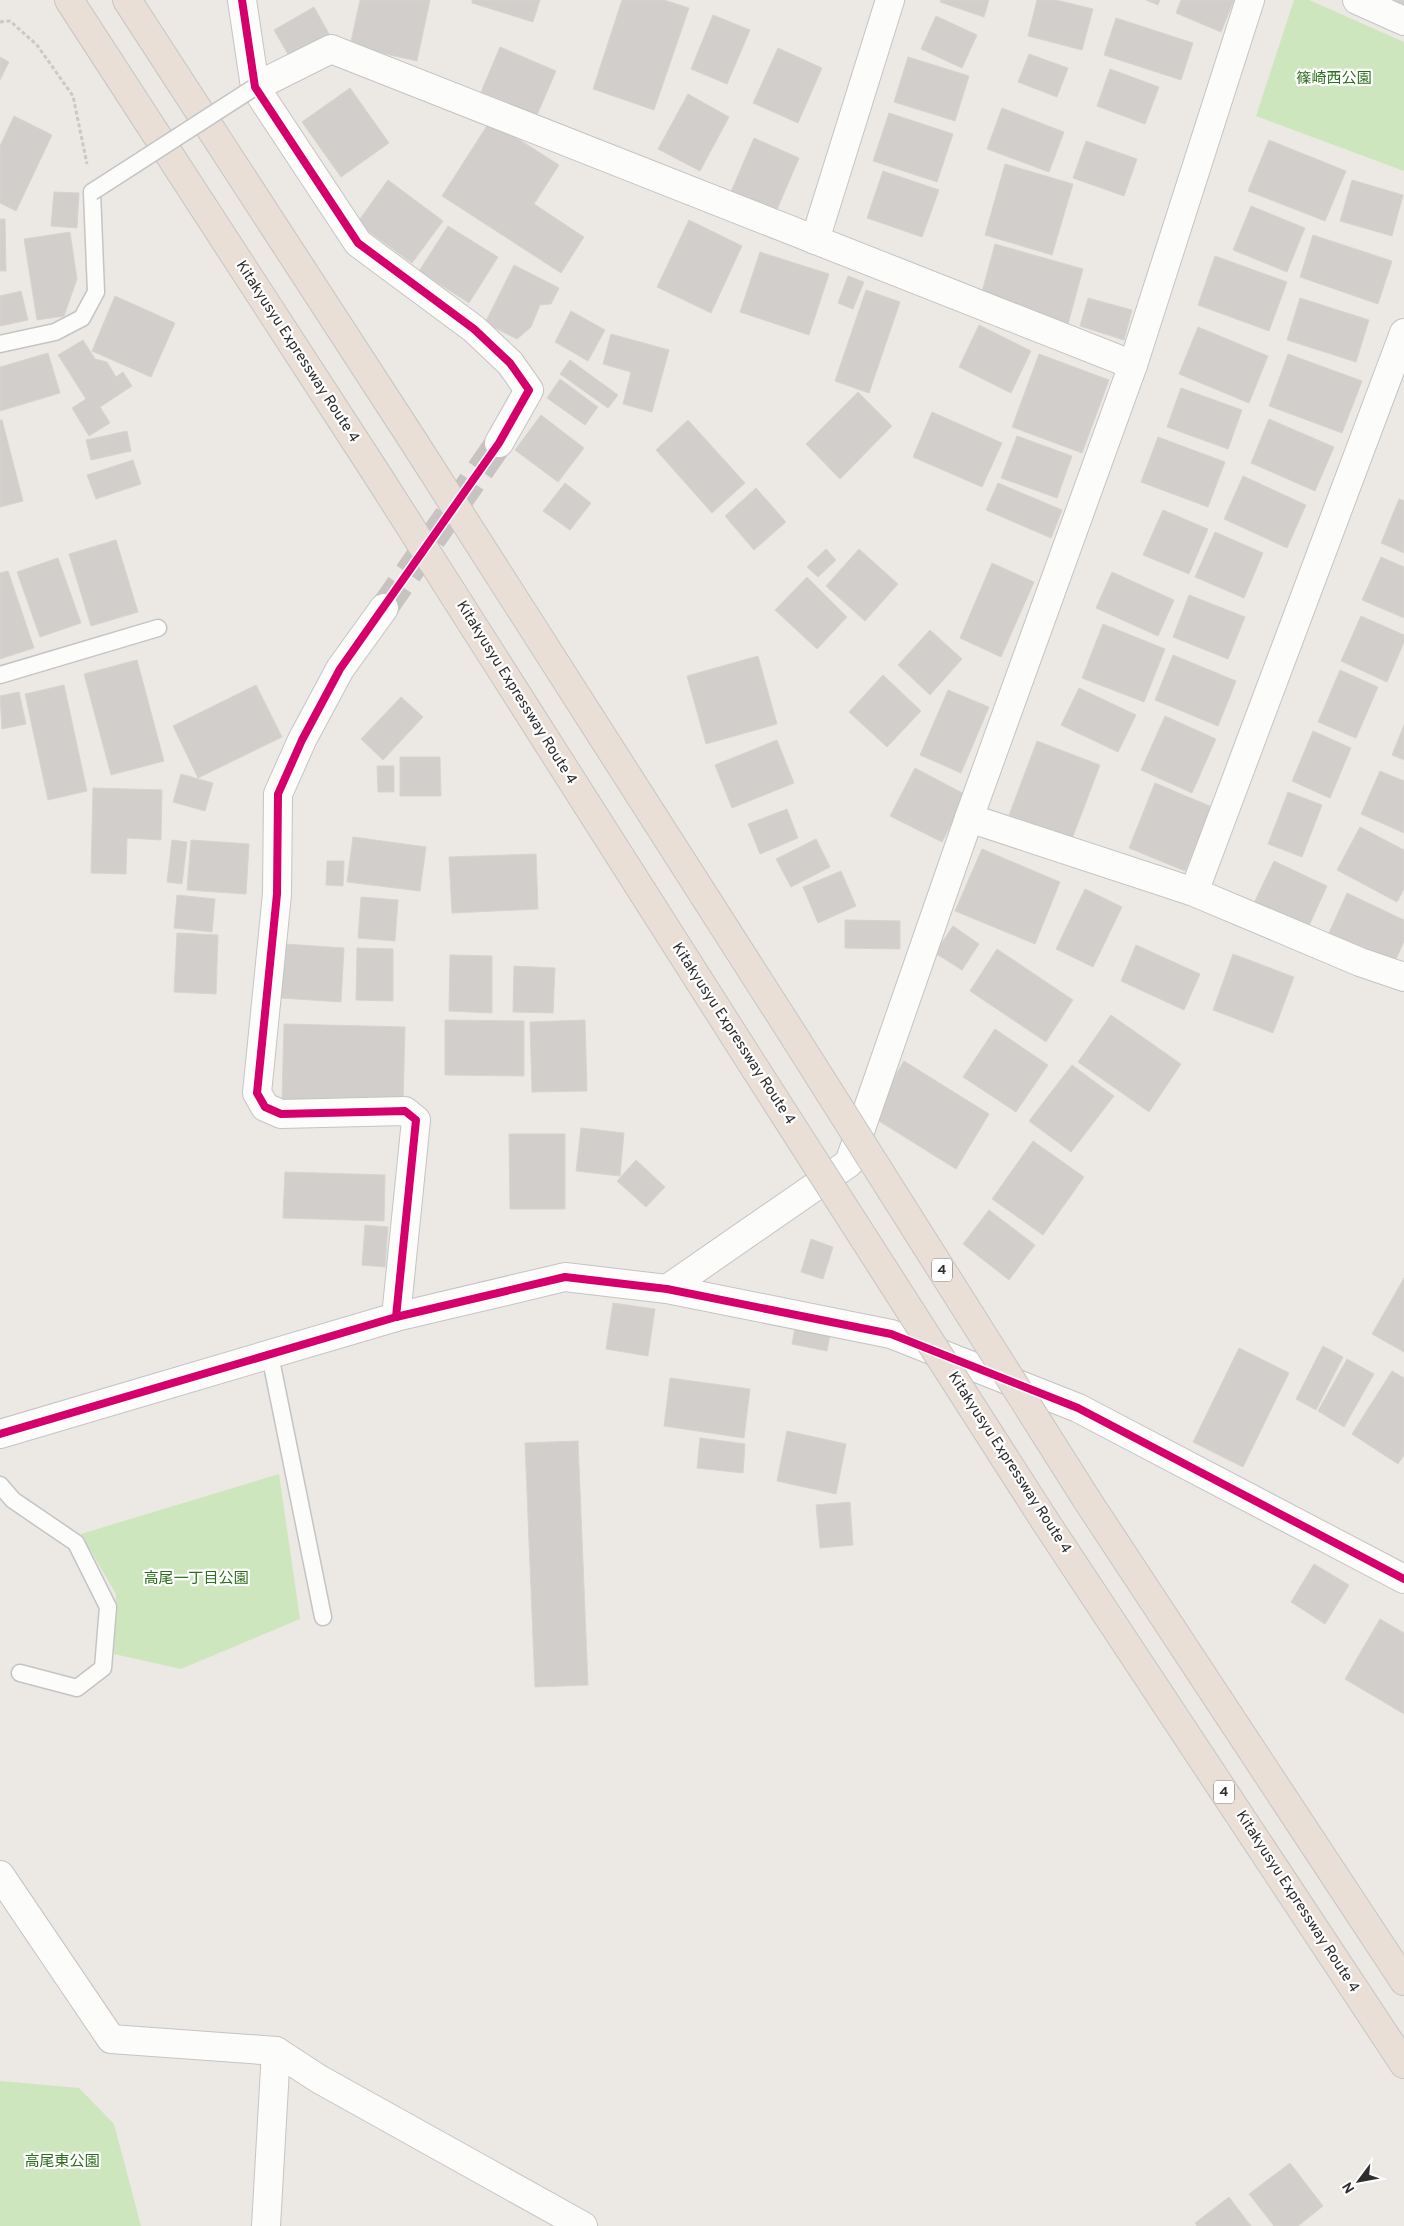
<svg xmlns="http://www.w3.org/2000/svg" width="1404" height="2226" viewBox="0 0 1404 2226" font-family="Overpass,'Noto Sans JP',sans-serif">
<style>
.green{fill:#cee6be}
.building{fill:#d1cecb;stroke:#d7d4d0}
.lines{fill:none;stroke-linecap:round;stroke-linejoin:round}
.minor-tunnel{stroke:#c6c3c0;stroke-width:28;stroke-dasharray:28 14;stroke-linecap:butt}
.service-casing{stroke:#c5c4c5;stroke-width:19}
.minor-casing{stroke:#c5c4c5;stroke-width:30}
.motorway-casing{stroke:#c6c5c4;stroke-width:30}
.path{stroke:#c9c9c8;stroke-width:3;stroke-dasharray:4 2.5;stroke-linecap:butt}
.service{stroke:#fcfcfb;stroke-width:16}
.minor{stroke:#fcfcfb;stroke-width:28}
.motorway{stroke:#eadfd6;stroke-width:28}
.service-bridge-casing{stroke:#c5c4c5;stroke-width:19;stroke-linecap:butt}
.motorway-bridge-casing{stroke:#c6c5c4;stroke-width:30;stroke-linecap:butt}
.service-bridge{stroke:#fcfcfb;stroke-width:16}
.motorway-bridge{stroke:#eadfd6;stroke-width:28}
.cycleway-casing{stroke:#fff;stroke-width:11}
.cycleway{stroke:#d6006c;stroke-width:8}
.labels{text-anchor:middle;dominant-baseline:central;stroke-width:4.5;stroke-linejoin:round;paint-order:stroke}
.shield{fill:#fff;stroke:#6d6d6d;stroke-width:1}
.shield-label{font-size:14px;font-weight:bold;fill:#2e2e2e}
.park-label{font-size:15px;fill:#2c6e1b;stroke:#fff}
.street-label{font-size:15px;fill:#2e2e2e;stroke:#fff}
</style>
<rect width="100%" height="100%" fill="#ece8e4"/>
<g class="green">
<path d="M1294,0h15l95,42v129l-148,-55z"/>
<path d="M279,1474l21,145 -119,50 -67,-15 2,-60 -35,-60z"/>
<path d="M0,2081l79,7 35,36 27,102h-141z"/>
</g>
<g class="building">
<path d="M360,0h70l-13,61 -67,-15z"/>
<path d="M472,0h68l-7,22 -61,-19z"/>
<path d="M622,0h42l25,8 -35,102 -61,-21z"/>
<path d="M941,0h48l-5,17 -44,-15z"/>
<path d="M1037,0h19l37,9 -11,41 -54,-14z"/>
<path d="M1146,0h14l-2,5z"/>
<path d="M1181,0h53l-13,32 -45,-19z"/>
<path d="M1384,0h20v8z"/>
<path d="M314,7l19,34 -40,22 -19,-33z"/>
<path d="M713,15l37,15 -23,54 -36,-15z"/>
<path d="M936,16l41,19 -15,33 -41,-19z"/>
<path d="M1116,18l77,25 -12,37 -77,-25z"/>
<path d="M500,47l56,24 -19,44 -56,-23z"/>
<path d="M778,48l44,20 -24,55 -45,-20z"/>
<path d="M1029,54l39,14 -11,29 -39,-15z"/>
<path d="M0,57l9,5 -9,18z"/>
<path d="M908,57l61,19 -14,45 -61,-19z"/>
<path d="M1110,69l49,18 -14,37 -48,-18z"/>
<path d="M350,88l39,55 -48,34 -39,-55z"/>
<path d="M688,94l41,23 -29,54 -42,-22z"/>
<path d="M1002,108l62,24 -15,40 -62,-23z"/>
<path d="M889,113l64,21 -16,48 -64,-21z"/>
<path d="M14,116l38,19 -36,76 -16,-8v-57z"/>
<path d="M490,121l69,44 -25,39 50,33 -23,36 -119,-77z"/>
<path d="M754,138l45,20 -24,56 -45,-20z"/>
<path d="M1269,140l77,31 -21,50 -77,-30z"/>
<path d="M1086,141l51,18 -13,37 -51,-18z"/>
<path d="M1005,164l68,20 -21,71 -67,-20z"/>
<path d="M883,171l56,19 -17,47 -55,-19z"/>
<path d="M388,180l55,41 -31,42 -55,-40z"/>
<path d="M1352,180l51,15 -11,41 -52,-15z"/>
<path d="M54,192l25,1 -2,35 -26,-2z"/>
<path d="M1251,206l54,22 -18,44 -54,-22z"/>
<path d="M0,219h5l1,52h-6z"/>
<path d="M689,220l53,26 -31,67 -54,-26z"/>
<path d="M448,226l50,31 -29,46 -50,-32z"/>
<path d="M70,232l7,47 -13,37 -27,4 -13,-81z"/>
<path d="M1313,235l79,26 -14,43 -78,-27z"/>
<path d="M995,244l88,25 -15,55 -88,-25z"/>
<path d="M760,252l69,22 -20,61 -69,-23z"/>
<path d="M1215,256l72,26 -18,49 -71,-26z"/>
<path d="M514,265l45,23 -8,16 -11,1 -9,22 -14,12 -32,-16z"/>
<path d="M848,276l16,6 -11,27 -15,-6z"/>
<path d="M866,290l34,12 -31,91 -34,-12z"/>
<path d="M21,291l7,29 -28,6v-30z"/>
<path d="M115,296l60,27 -24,54 -59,-26z"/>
<path d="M1088,298l44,12 -8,30 -44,-14z"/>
<path d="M1300,298l69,22 -13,42 -69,-22z"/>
<path d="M571,311l34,19 -17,31 -33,-19z"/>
<path d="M979,325l52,26 -20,42 -52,-26z"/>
<path d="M1198,327l70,29 -19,47 -70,-29z"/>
<path d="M611,334l58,16 -17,62 -29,-8 8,-32 -28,-8z"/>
<path d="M83,340l12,19 12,3 9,15 7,-5 9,14 -32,21 10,16 -21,13 -17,-28 14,-9 -28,-44z"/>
<path d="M48,353l12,40 -60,18v-44z"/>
<path d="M1039,354l70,26 -27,73 -70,-26z"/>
<path d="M1288,354l74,27 -20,52 -73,-27z"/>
<path d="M570,360l48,35 -10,13 -48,-34z"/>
<path d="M560,379l38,28 -13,18 -38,-27z"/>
<path d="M1181,388l61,22 -14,39 -61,-22z"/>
<path d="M858,392l34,34 -52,53 -34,-35z"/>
<path d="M932,412l70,31 -20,44 -69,-30z"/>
<path d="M541,415l43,33 -26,34 -43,-32z"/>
<path d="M1269,419l65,28 -19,44 -64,-28z"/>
<path d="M0,420h2l21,81 -23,6z"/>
<path d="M688,420l57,63 -33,30 -56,-63z"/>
<path d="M127,431l4,20 -40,9 -5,-20z"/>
<path d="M1017,436l55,20 -15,42 -56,-20z"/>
<path d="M1158,437l67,25 -17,45 -67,-25z"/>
<path d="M133,460l8,24 -45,15 -9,-24z"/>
<path d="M1243,476l63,29 -19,43 -63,-29z"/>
<path d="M565,483l26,20 -21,27 -27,-19z"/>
<path d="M998,483l64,27 -11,28 -65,-28z"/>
<path d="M756,488l30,34 -32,28 -29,-34z"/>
<path d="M1399,499l5,2v52l-23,-10z"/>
<path d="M1163,510l45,19 -19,45 -46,-19z"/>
<path d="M1215,532l48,21 -19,45 -49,-21z"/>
<path d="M116,540l22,72 -47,14 -22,-72z"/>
<path d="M826,549l10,11 -18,17 -11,-10z"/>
<path d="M859,549l39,35 -33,37 -39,-35z"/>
<path d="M1381,557l23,10v51l-42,-18z"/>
<path d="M58,558l23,65 -41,14 -23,-65z"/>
<path d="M992,563l42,19 -33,75 -41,-19z"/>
<path d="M8,571l26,77 -34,11v-86z"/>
<path d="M1112,572l62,28 -16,36 -62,-28z"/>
<path d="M807,577l40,40 -30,32 -42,-39z"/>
<path d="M1189,595l56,22 -17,42 -55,-22z"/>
<path d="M1361,616l43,19v7l-17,40 -46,-21z"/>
<path d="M1103,624l62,25 -21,53 -62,-24z"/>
<path d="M930,630l32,29 -32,36 -32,-30z"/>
<path d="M1173,655l63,26 -18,45 -63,-26z"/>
<path d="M758,656l19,68 -71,20 -19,-68z"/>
<path d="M137,660l27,101 -53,14 -27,-101z"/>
<path d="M1340,670l38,17 -22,51 -38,-16z"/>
<path d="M883,675l38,36 -34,36 -38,-35z"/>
<path d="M64,685l23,106 -39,9 -23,-106z"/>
<path d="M256,685l26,52 -84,41 -25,-52z"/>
<path d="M1079,688l57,27 -18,37 -57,-27z"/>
<path d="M948,690l41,17 -28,66 -41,-18z"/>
<path d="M19,692l7,32 -24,5 -2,-33z"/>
<path d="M401,697l22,20 -40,43 -22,-21z"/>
<path d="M1165,716l51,23 -24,54 -51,-23z"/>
<path d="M1404,725v35l-12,-5z"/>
<path d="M1313,731l38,17 -21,50 -38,-17z"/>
<path d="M777,740l17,43 -62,25 -17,-43z"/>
<path d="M1037,741l63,24 -28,74 -63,-24z"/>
<path d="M400,757h40l1,39h-41z"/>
<path d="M377,766h17v26h-16z"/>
<path d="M915,768l51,27 -24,47 -52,-26z"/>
<path d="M1380,771l24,10v52l-43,-19z"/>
<path d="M181,774l32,9 -8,28 -32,-9z"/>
<path d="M1155,783l57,24 -27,64 -56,-23z"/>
<path d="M93,788l69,2 -1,50 -34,-2 -1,36 -35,-1z"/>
<path d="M1288,792l34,13 -20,52 -34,-13z"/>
<path d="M787,809l11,29 -38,16 -12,-30z"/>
<path d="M1360,827l44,23v39l-7,13 -60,-32z"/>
<path d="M353,837l73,10 -6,44 -73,-9z"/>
<path d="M816,839l14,28 -39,20 -15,-28z"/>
<path d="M172,840l15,2 -5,42 -15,-2z"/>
<path d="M191,840l58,4 -3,50 -59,-4z"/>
<path d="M982,849l78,33 -25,62 -80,-33z"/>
<path d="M536,854l2,55 -86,4 -3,-56z"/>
<path d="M327,861h17l-1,25 -17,-1z"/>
<path d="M1274,861l53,25 -20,44 -54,-25z"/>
<path d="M841,871l15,35 -38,17 -15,-36z"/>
<path d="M1085,889l37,18 -29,60 -37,-18z"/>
<path d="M1347,893l57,27v21l-11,25 -65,-31z"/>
<path d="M177,895l38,4 -3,33 -38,-4z"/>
<path d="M361,897l37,3 -3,41 -37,-3z"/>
<path d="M845,920l55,1v28l-55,-1z"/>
<path d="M953,926l26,18 -17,26 -27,-17z"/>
<path d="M177,933l41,2 -2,59 -42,-2z"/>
<path d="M285,944l59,4 -3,54 -60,-4z"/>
<path d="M1136,945l64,29 -16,36 -63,-29z"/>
<path d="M357,948l36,1v52l-37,-1z"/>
<path d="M997,949l76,51 -27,42 -76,-51z"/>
<path d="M1233,954l61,23 -21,56 -60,-23z"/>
<path d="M450,955l42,1v57l-43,-2z"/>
<path d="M514,966l41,2 -2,45 -40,-1z"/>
<path d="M1111,1015l70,49 -32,48 -71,-50z"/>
<path d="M445,1020l79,1v55l-79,-1z"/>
<path d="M585,1020l2,71 -55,1 -2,-70z"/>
<path d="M284,1024l121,3 -2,76 -121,-3z"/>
<path d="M995,1029l53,36 -32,47 -53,-35z"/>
<path d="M904,1061l85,53 -33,55 -85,-53z"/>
<path d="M1072,1065l42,31 -43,56 -42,-31z"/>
<path d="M581,1128l43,5 -4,43 -44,-5z"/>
<path d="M509,1134h56v75h-55z"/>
<path d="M1033,1141l51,36 -41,58 -51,-36z"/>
<path d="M636,1160l29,27 -19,20 -29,-26z"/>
<path d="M285,1172l100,3 -1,46 -101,-3z"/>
<path d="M989,1210l46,35 -26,35 -46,-36z"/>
<path d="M365,1225l23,2 -3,40 -23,-2z"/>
<path d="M811,1239l22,8 -10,32 -22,-7z"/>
<path d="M1404,1278v74l-32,-18z"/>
<path d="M613,1303l42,6 -7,47 -42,-7z"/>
<path d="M798,1311l35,7 -6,33 -35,-7z"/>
<path d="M1323,1346l20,11 -27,53 -20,-11z"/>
<path d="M1239,1348l50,25 -46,94 -50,-25z"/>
<path d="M1347,1359l27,15 -30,53 -26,-16z"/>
<path d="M1392,1371l12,7v77l-6,9 -46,-30z"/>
<path d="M670,1378l80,11 -6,49 -80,-12z"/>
<path d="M787,1431l59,13 -10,50 -59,-13z"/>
<path d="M700,1438l45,6 -2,29 -46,-5z"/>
<path d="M578,1441l10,244 -53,2 -10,-244z"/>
<path d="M850,1502l3,43 -33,3 -4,-43z"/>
<path d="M1314,1564l35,21 -24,39 -34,-22z"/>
<path d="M1380,1619l24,14v81l-59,-35z"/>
<path d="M1290,2163l33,43 -25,20h-24l-25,-32z"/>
<path d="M1229,2197l22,29h-54l-2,-3z"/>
</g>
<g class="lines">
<path class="minor-tunnel" d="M384,608l115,-165"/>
<g class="service-casing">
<g id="service">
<path d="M0,344l55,-12 27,-14 14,-26 -4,-100"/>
<path d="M0,675l158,-47"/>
<path d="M270,1355l53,262"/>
<path d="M0,1485l13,15 63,43 32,64 -5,61 -26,20 -57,-15"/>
</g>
</g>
<g class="minor-casing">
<g id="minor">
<path d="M242,0l13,87 103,156 116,86 36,34 19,27 -30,53"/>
<path d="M1357,0l47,21"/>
<path d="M255,87l76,-38 802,316"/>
<path d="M815,240l75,-240"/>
<path d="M384,608l-44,61 -38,71 -24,54 -1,100 -20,199 8,14 16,7 124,-3 11,9 -20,197"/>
<path d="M969,818l225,74 166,70 44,15"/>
<path d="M1194,892l210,-559"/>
<path d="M667,1289l182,-126 120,-345 164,-453 117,-365"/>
<path d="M0,1434l396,-117 169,-40 102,12 224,45 187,74 326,171"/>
<path d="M0,1875l111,164 165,12 43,28 264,147"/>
<path d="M266,2226l10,-175"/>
</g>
</g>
<g class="motorway-casing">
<g id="motorway">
<path d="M69,0l309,476 378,594"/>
<path d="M127,0l287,442 383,599"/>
<path d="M1087,1500l317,481"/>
<path d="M1045,1521l359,543"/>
</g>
</g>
<path class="path" d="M0,22l10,-1 27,24 36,51 14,68"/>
<use href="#service" class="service"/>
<use href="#minor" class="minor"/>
<use href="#motorway" class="motorway"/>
<g class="service-bridge-casing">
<path id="service-bridge" d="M92,192l163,-105"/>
</g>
<g class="motorway-bridge-casing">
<g id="motorway-bridge">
<path d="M797,1041l290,459"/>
<path d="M756,1070l289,451"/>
</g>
</g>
<use href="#service-bridge" class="service-bridge"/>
<use href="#motorway-bridge" class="motorway-bridge"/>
<g class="cycleway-casing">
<g id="cycleway">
<path d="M242,0l13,87 103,156 116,86 36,34 19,27 -30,53 -159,226 -38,71 -24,54 -1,100 -20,199 8,14 16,7 124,-3 11,9 -20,197"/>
<path d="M0,1434l396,-117 169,-40 102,12 224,45 187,74 326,171"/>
</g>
</g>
<use href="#cycleway" class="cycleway"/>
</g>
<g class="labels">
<g class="shield">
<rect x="932" y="1258.5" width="20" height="23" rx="4"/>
<rect x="1214" y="1780.5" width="20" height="23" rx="4"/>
</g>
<g class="shield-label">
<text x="942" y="1270">4</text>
<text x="1224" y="1792">4</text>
</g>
<g class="park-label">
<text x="1334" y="79">篠崎西公園</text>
<text x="196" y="1579">高尾一丁目公園</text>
<text x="62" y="2162">高尾東公園</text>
</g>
<g class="street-label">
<text transform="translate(297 352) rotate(57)">Kitakyusyu Expressway Route 4</text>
<text transform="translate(516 693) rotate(58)">Kitakyusyu Expressway Route 4</text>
<text transform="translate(733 1034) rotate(57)">Kitakyusyu Expressway Route 4</text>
<text transform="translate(1009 1463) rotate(57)">Kitakyusyu Expressway Route 4</text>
<text transform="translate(1297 1902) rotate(57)">Kitakyusyu Expressway Route 4</text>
</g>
</g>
<g transform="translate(1359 2181) rotate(238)" stroke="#ffffff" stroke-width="4" paint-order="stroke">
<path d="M0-4L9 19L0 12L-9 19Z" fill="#2e2e2e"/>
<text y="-8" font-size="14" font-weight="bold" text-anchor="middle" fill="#2e2e2e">N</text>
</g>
</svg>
